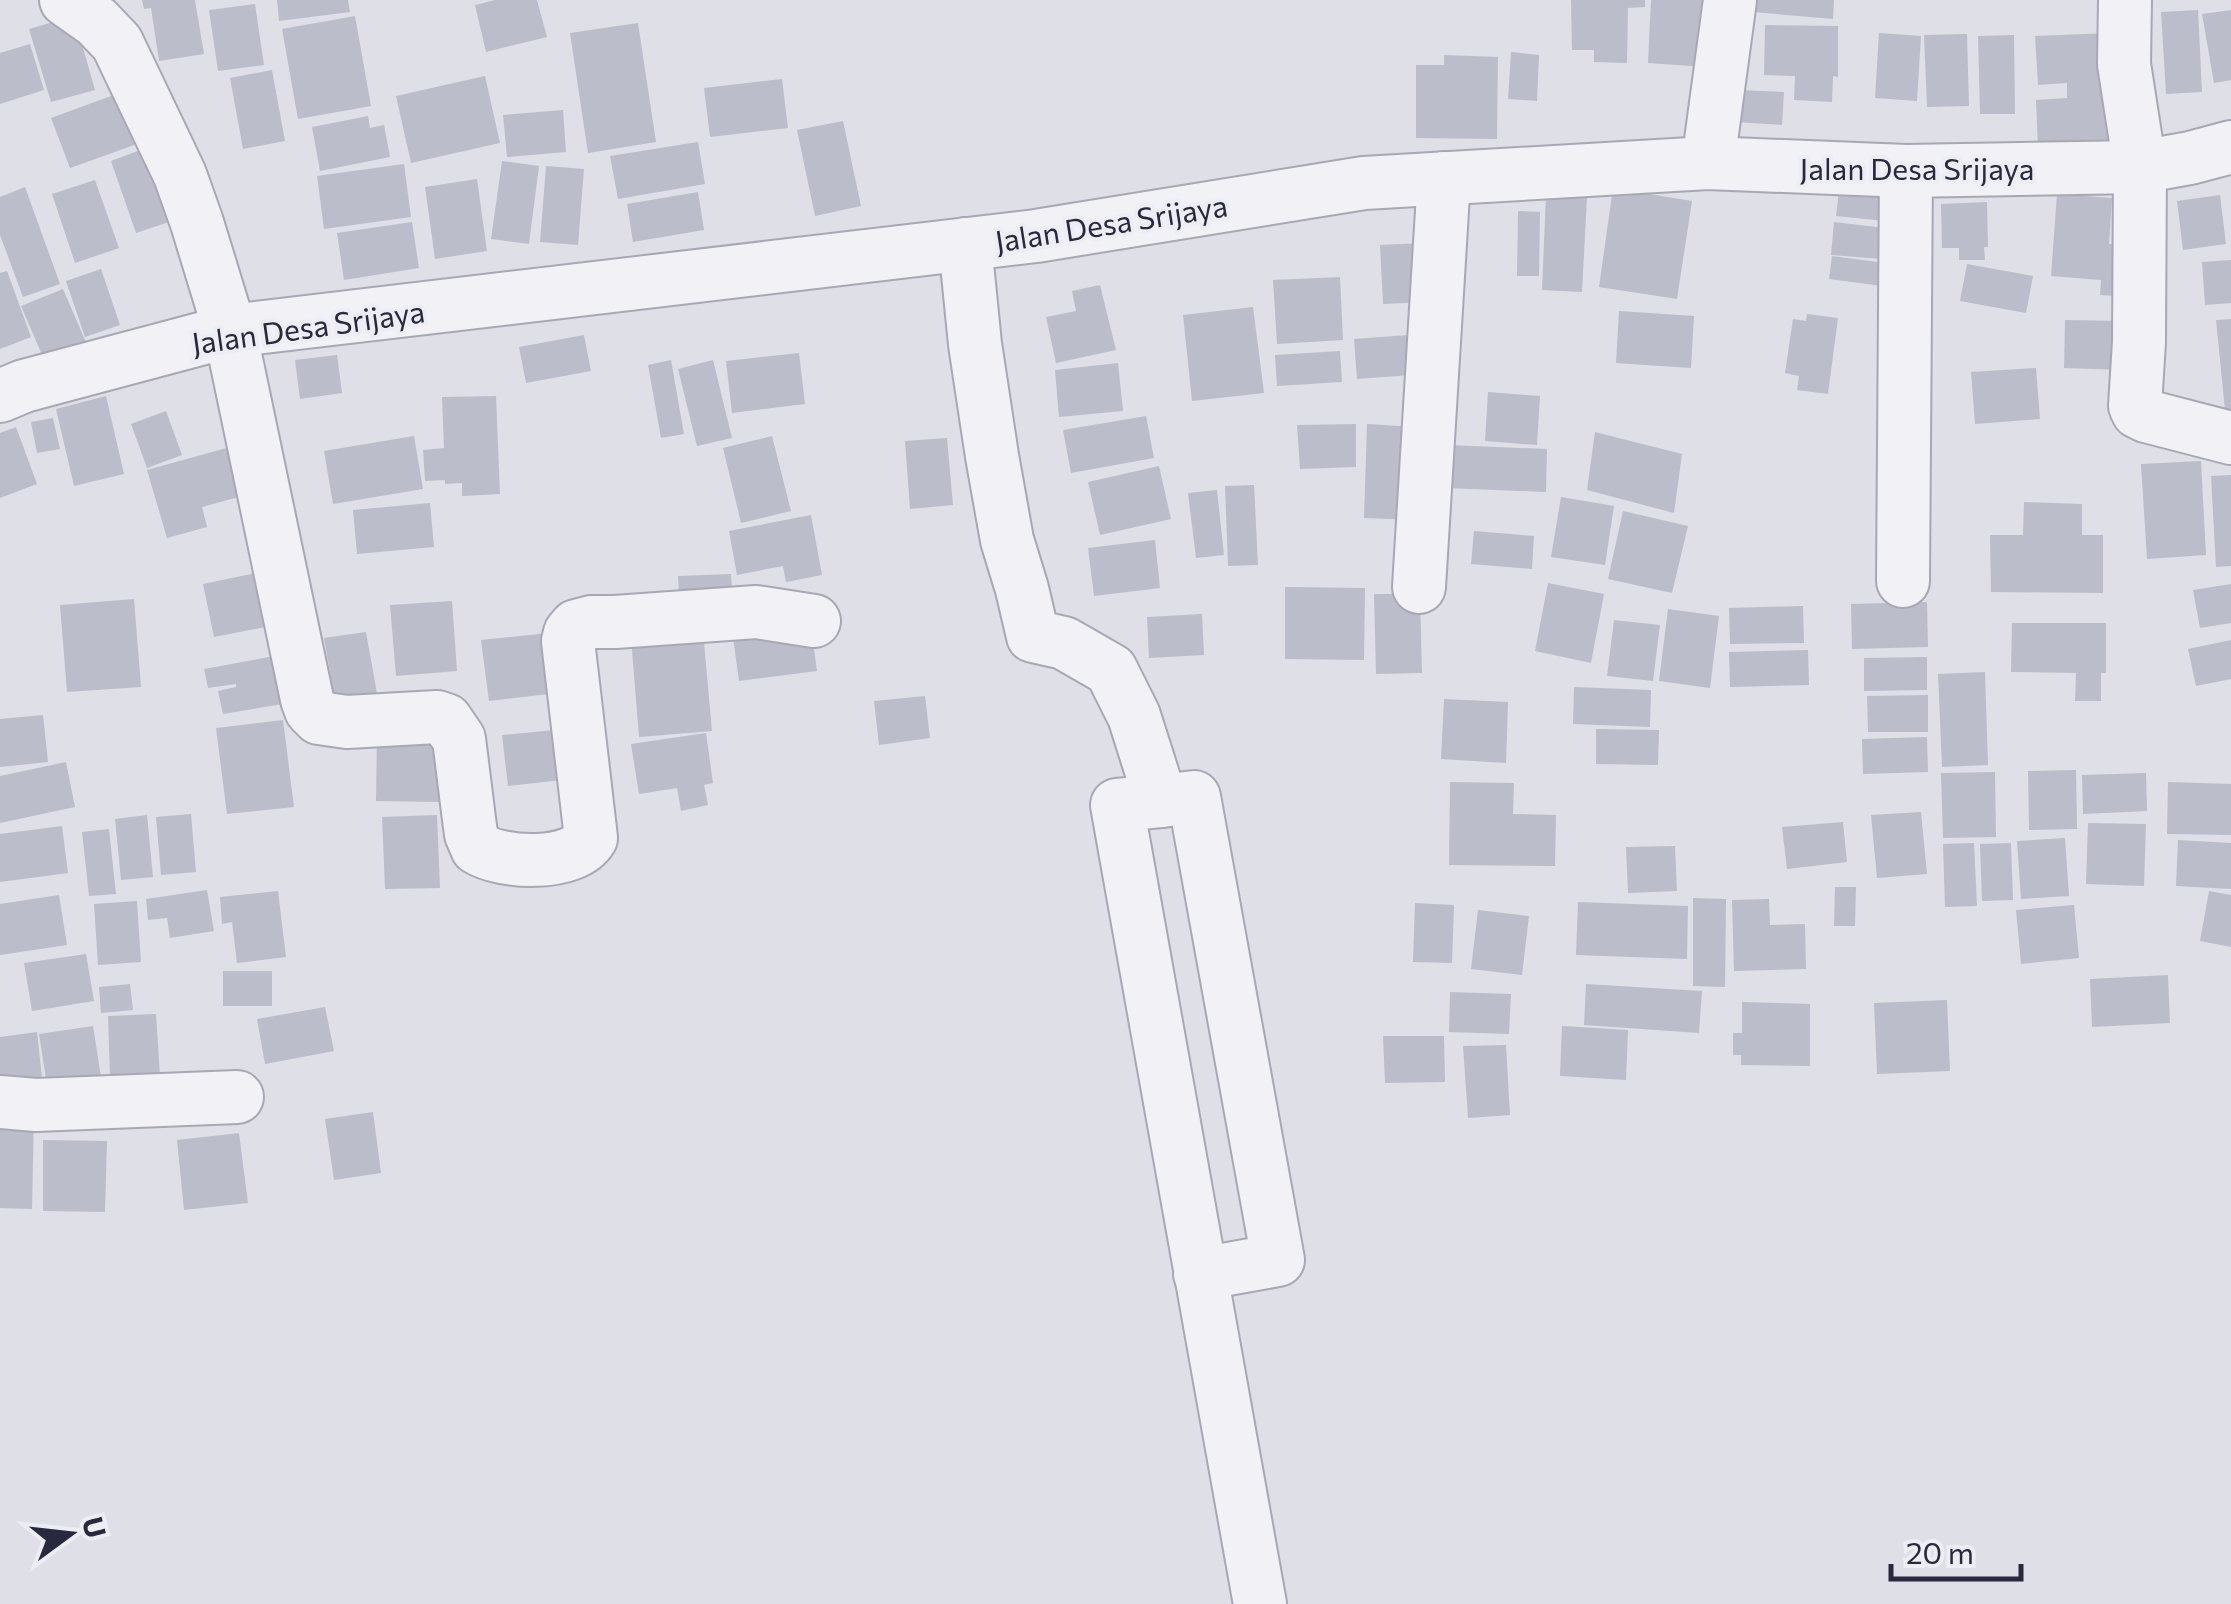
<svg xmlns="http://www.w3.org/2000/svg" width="2231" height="1604" viewBox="0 0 2231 1604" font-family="Commissioner,sans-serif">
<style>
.building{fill:#bbbdca}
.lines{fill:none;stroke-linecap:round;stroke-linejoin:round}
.street-casing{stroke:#a7a8b4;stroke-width:56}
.street{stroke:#f1f1f6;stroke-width:52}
.labels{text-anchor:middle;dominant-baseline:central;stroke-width:8;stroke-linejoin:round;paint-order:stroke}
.street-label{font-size:30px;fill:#28293e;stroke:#edeef5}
</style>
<rect width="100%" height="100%" fill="#dedfe7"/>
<g class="building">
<path d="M142,0h53l9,54 -45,7 -8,-53 -7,1z"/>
<path d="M277,0h71l2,12 -71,9z"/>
<path d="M495,0h42l10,37 -61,15 -11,-47z"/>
<path d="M1571,0h74v7l-17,1 -1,55 -33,-1v-12h-22z"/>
<path d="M1651,0h72l-17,67 -58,-4z"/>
<path d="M1754,0h80l-1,19 -80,-7z"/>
<path d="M255,4l9,61 -46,6 -9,-61z"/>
<path d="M2198,10l4,82 -36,2 -5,-82z"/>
<path d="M2231,10v70l-17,3 -12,-69z"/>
<path d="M74,16l21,74 -44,12 -22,-73z"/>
<path d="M355,16l16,90 -73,13 -16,-90z"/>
<path d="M638,23l18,119 -68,11 -18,-120z"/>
<path d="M1765,25l73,1v51l-5,-1 -1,26 -38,-2 1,-24 -31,-1z"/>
<path d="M1879,33l42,3 -4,65 -42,-3z"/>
<path d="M2111,33l6,111 -79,5 -2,-49 31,-2v-15l-29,2 -3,-49z"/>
<path d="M1967,34l2,72 -42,1 -3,-72z"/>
<path d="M2014,35l1,79h-35l-2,-78z"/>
<path d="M30,44l14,46 -44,14v-51z"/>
<path d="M1511,52l28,3 -2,46 -29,-2z"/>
<path d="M1444,55l54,2 -1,82 -81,-1v-73h28z"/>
<path d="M272,70l13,71 -42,8 -13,-71z"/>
<path d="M485,76l15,67 -89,20 -15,-67z"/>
<path d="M782,79l6,49 -78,9 -6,-49z"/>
<path d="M1739,90l45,2 -2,33 -46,-3z"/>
<path d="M122,92l18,51 -70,25 -19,-50z"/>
<path d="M563,110l3,42 -59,5 -4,-42z"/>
<path d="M368,116l2,12 14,-3 6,32 -70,14 -8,-44z"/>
<path d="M843,121l18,85 -46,10 -18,-86z"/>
<path d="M698,142l7,42 -87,15 -8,-43z"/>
<path d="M159,143l25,74 -48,16 -25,-72z"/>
<path d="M502,161l37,5 -10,78 -38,-5z"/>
<path d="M404,164l7,53 -87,12 -7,-53z"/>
<path d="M546,166l38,3 -6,76 -38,-3z"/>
<path d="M477,179l10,72 -52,8 -10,-72z"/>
<path d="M95,180l24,68 -44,15 -23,-69z"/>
<path d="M1840,183l49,5 -4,33 -49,-5z"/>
<path d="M25,187l35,97 -37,13 -23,-62v-38z"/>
<path d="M1613,188l79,13 -15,98 -78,-12z"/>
<path d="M698,192l6,38 -71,12 -6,-38z"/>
<path d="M2057,194l55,4 -3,46 25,1 -2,52 -32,-2 1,-15 -50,-4z"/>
<path d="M1546,195l41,2 -5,95 -40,-2z"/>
<path d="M2220,195l6,49 -43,6 -6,-49z"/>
<path d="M1987,202l1,45h-4l1,13h-26v-12h-17l-1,-44z"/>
<path d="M1518,211l22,1 -1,64h-22z"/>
<path d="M412,222l7,46 -75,12 -7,-47z"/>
<path d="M1834,222l51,6 -3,31 -51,-4z"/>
<path d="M1424,243l3,59 -44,2 -3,-59z"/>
<path d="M1832,256l61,8 -3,23 -61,-8z"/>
<path d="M2231,260v43l-26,2 -3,-43z"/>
<path d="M1967,264l66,12 -7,37 -66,-12z"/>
<path d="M101,269l19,56 -35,12 -19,-56z"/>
<path d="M7,271l24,66 -31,12v-76z"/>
<path d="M1340,277l3,63 -66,4 -4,-64z"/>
<path d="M1100,285l16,65 -60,13 -10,-46 30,-6 -4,-20z"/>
<path d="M63,289l28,65 -42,17 -28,-65z"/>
<path d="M1253,307l11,86 -72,8 -9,-86z"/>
<path d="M1619,311l75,5 -3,52 -75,-5z"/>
<path d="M1807,314l31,4 -10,76 -31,-4 2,-14 -14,-3 8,-54 13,2z"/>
<path d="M2231,319v110l-4,1 -11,-110z"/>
<path d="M2065,320l60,1 -1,49 -60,-2z"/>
<path d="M1422,334l3,40 -68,5 -3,-40z"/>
<path d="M584,335l7,36 -65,12 -7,-36z"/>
<path d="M1340,351l2,31 -65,4 -2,-31z"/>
<path d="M799,353l6,51 -73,9 -6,-52z"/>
<path d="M337,355l5,38 -42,6 -5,-39z"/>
<path d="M671,360l13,74 -23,4 -13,-73z"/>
<path d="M713,360l19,78 -35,8 -19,-77z"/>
<path d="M1118,363l5,48 -64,6 -4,-47z"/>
<path d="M2036,368l4,51 -65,5 -4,-52z"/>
<path d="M1488,392l52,4 -3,49 -52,-4z"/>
<path d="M106,396l18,78 -50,12 -18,-77z"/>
<path d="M496,396l4,98 -38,2v-13l-17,1v-4l-20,1 -2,-31 21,-2 -2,-51z"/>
<path d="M166,411l16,44 -35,13 -16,-44z"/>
<path d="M1146,416l8,42 -83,15 -8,-43z"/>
<path d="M53,418l7,31 -23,4 -6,-31z"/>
<path d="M1356,424v43l-56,2 -3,-44z"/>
<path d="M1367,424l49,3 -2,93 -50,-2z"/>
<path d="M16,427l21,57 -37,14v-65z"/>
<path d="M1595,432l87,22 -8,59 -87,-23z"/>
<path d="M414,436l9,53 -90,15 -9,-53z"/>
<path d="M772,436l19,75 -50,12 -18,-75z"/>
<path d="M947,438l6,67 -43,4 -5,-68z"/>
<path d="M248,442l13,49 -59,16 5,20 -40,11 -20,-68z"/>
<path d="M1448,445l99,4 -1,43 -100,-4z"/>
<path d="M2201,461l5,94 -59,4 -6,-95z"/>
<path d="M1159,466l12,53 -71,16 -12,-53z"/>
<path d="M2231,475v91l-15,1 -5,-91z"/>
<path d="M1254,485l4,80 -30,1 -3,-80z"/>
<path d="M1217,490l7,65 -28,3 -8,-65z"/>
<path d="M1561,497l53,9 -9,59 -54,-8z"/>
<path d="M2024,502l58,2v31h21v58l-112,-1 -1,-57h33z"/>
<path d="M430,503l4,44 -77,7 -4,-44z"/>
<path d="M1623,511l65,15 -16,67 -64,-14z"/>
<path d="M811,515l11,60 -36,7 -3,-16 -46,9 -8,-44z"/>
<path d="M1474,531l60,5 -2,33 -61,-5z"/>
<path d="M1155,540l5,48 -66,8 -6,-48z"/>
<path d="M266,571l10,54 -62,12 -11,-53z"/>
<path d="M731,574l2,33 -53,3 -2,-34z"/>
<path d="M1548,583l56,11 -13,69 -56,-12z"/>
<path d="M2231,584v39l-31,5 -7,-38z"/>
<path d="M1285,587l80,1 -1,72 -79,-1z"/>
<path d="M1374,594h46l2,79 -46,1z"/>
<path d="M134,599l7,88 -74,5 -7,-87z"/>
<path d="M452,601l5,70 -61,5 -6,-71z"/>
<path d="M1927,602l1,45 -76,2 -1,-45z"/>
<path d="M1803,606l1,37 -74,1 -1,-36z"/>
<path d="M1668,609l51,7 -9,72 -51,-7z"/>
<path d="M1202,614l2,41 -55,3 -2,-41z"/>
<path d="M1614,620l46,5 -7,56 -46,-5z"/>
<path d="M2012,623h94v50h-5v28h-26l1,-28 -65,-1z"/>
<path d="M811,627l6,44 -78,10 -6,-44z"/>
<path d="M703,631l9,100 -73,6 -8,-99z"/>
<path d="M366,632l12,67 -42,7 -12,-68z"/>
<path d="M558,632l8,60 -77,9 -8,-61z"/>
<path d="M2231,640v39l-35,7 -8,-37z"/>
<path d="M1808,650l1,35 -79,2 -1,-35z"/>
<path d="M286,654l9,48 -72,12 -5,-23 18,-4v-3l-28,4 -4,-19z"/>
<path d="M1927,657v33l-63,1v-33z"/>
<path d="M1985,672l3,93 -46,2 -4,-93z"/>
<path d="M1574,687l77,3 -1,37 -77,-3z"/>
<path d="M1928,695v37h-60l-1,-36z"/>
<path d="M925,696l5,42 -51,7 -5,-44z"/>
<path d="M1444,699l64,3 -2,61 -65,-4z"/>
<path d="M43,715l5,47 -48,5v-48z"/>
<path d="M283,720l11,87 -67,7 -11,-86z"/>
<path d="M575,728l5,50 -72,8 -6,-51z"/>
<path d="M1596,729l63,1 -1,35 -62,-1z"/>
<path d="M377,730l66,1 -1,71 -66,-1z"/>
<path d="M706,733l7,50 -9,2 4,20 -27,6 -4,-23 -38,6 -8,-50z"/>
<path d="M1927,737l1,35 -65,2 -1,-35z"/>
<path d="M66,762l9,45 -75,16v-47z"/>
<path d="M2076,770l1,59 -48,1 -1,-59z"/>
<path d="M1995,772l1,65 -53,1 -2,-65z"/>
<path d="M2146,773l1,38 -64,3 -1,-39z"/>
<path d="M1450,782l64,1 -1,31 43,1 -1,51 -106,-1z"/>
<path d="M2168,782l63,2v51l-64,-1z"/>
<path d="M1921,812l6,62 -50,4 -6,-63z"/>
<path d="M191,814l5,58 -35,3 -5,-58z"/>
<path d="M147,815l6,62 -32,3 -6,-61z"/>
<path d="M437,815l3,73 -55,1 -3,-72z"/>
<path d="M1843,822l4,40 -60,7 -5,-42z"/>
<path d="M2088,823l58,1 -2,62 -58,-2z"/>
<path d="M62,826l6,47 -68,9v-48z"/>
<path d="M109,829l7,65 -27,2 -7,-64z"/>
<path d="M2065,838l4,58 -48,3 -4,-58z"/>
<path d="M2178,840l53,3v46l-55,-3z"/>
<path d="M1974,843l3,63 -32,1 -2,-63z"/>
<path d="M2011,843l2,57 -31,1 -2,-57z"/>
<path d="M1675,846l2,45 -49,2 -2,-46z"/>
<path d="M1835,887h21l-1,39h-21z"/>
<path d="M207,890l7,41 -44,7 -3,-20 -19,2 -2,-21z"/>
<path d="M278,891l8,66 -49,6 -5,-41 -10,2 -2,-27z"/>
<path d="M2209,891l22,4v52l-31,-6z"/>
<path d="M59,895l8,50 -67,10v-51z"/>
<path d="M1693,898l33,1 -1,88 -32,-1z"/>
<path d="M1769,899l1,26 35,-1 1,45 -72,2 -2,-71z"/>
<path d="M137,901l4,61 -43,3 -4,-61z"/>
<path d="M1578,902l110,4 -1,53 -111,-4z"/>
<path d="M1415,903l39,2 -2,58 -39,-1z"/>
<path d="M2074,905l5,53 -58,6 -5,-54z"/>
<path d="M1478,910l51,6 -7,59 -51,-6z"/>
<path d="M86,954l8,47 -62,10 -8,-48z"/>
<rect x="223" y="971" width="49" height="35"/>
<path d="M2168,975l2,48 -78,4 -2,-48z"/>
<path d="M130,984l3,26 -32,3 -2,-26z"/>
<path d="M1586,984l116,7 -3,42 -115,-8z"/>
<path d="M1450,992l61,2 -2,40 -60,-2z"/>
<path d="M1947,1000l3,71 -73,3 -3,-71z"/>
<path d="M1742,1002l68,2v62l-69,-1v-10h-8v-22h9z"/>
<path d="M325,1007l9,44 -69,13 -8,-45z"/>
<path d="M156,1014l4,62 -50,2 -2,-62z"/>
<path d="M93,1026l8,51 -54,8 -8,-51z"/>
<path d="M1562,1026l66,4 -2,50 -66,-4z"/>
<path d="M37,1032l5,46 -42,5v-46z"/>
<path d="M1383,1036h61l1,46 -60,1z"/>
<path d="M1506,1045l4,70 -42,3 -5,-72z"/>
<path d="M373,1112l8,61 -47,7 -9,-61z"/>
<path d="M0,1114l34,2 -2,93 -32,-1z"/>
<path d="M239,1133l9,70 -64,7 -7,-70z"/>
<path d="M43,1140l64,1 -2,71 -62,-1z"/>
</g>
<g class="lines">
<g class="street-casing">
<g id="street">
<path d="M66,0l31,22 20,21 63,132 17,48 33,108 77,368 4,11 8,8 28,4 90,-5 9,3 13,19 10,80 2,15 6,14c25,16 97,19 114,-10l-23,-197 2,-8 6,-7 15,-4h24l141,-10 58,9"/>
<path d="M2125,0l-1,64 16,103 -1,175 -4,64 3,6 8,4 85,22"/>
<path d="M1708,163l22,-163"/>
<path d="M965,244l10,100 17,112 15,84 15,49 11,47 31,7 47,27 23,46 27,85 -44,4 143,799"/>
<path d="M0,396l24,-10 206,-55 806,-95 328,-53 344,-20 198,8 234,-4 50,-9 41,-11"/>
<path d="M1903,581l3,-410"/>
<path d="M1419,587l25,-409"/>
<path d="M1161,801l33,-4 84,463 -78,14"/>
<path d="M0,1102l36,3 201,-8"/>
</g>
</g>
<use href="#street" class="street"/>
</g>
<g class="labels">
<g class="street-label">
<text x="1917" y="167">Jalan Desa Srijaya</text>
<text transform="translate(1111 222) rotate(-9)">Jalan Desa Srijaya</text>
<text transform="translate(308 326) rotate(-8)">Jalan Desa Srijaya</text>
</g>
</g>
<g transform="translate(70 1534) rotate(75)" stroke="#edeef5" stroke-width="8" paint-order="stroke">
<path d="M0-8L18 38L0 25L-18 38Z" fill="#28293e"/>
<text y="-15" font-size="28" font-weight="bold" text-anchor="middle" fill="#28293e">U</text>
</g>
<path d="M1891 1564v15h130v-15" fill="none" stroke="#28293e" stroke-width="5"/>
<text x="1906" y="1564" font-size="30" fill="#28293e" stroke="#edeef5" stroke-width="8" paint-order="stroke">20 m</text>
</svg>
